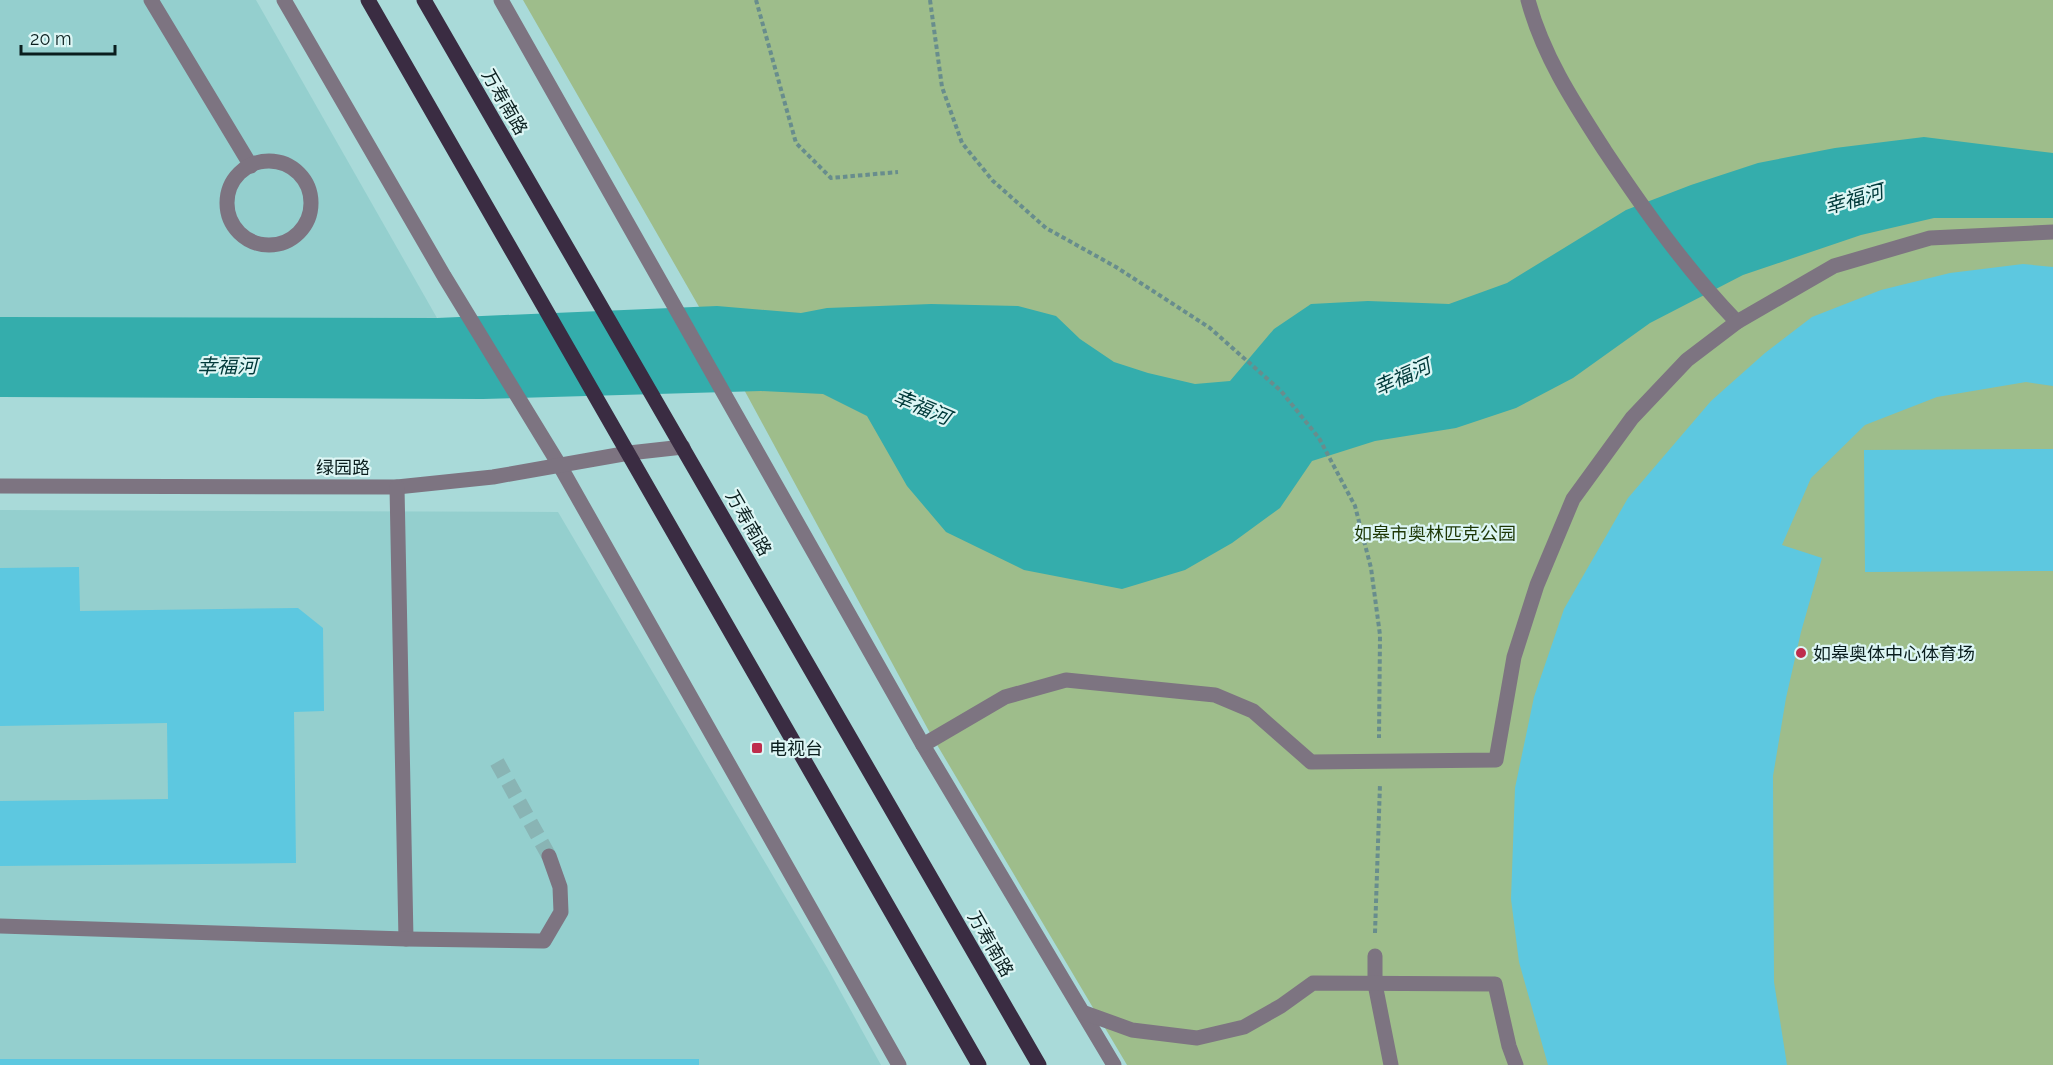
<svg xmlns="http://www.w3.org/2000/svg" width="2053" height="1065" viewBox="0 0 2053 1065" font-family="Raleway,'Noto Sans SC',sans-serif">
<style>
.built{fill:#94cfce}
.green{fill:#9ebd8b}
.water{fill:#34adac}
.building{fill:#5dc8e0}
.lines{fill:none;stroke-linecap:round;stroke-linejoin:round}
.minor-tunnel{stroke:#89b4b4;stroke-width:15;stroke-dasharray:15 8;stroke-linecap:butt}
.path{stroke:#688d8d;stroke-width:4;stroke-dasharray:4.5 3;stroke-linecap:butt}
.minor{stroke:#7d7481;stroke-width:15}
.major{stroke:#3a2c42;stroke-width:15}
.poi-dot{fill:#be2d4c;stroke:#ddf6f5;stroke-width:2}
.labels{text-anchor:middle;dominant-baseline:central;stroke-width:4.5;stroke-linejoin:round;paint-order:stroke}
.street-label{font-size:18px;fill:#0a1e1e;stroke:#ddf6f5}
.park-label{font-size:18px;fill:#1e3807;stroke:#ddf6f5}
.poi-label{font-size:18px;fill:#0a1e1e;stroke:#ddf6f5;text-anchor:start}
.water-label{font-size:20px;font-style:italic;fill:#003939;stroke:#ddf6f5}
</style>
<rect width="100%" height="100%" fill="#a9dad9"/>
<g class="built">
<path d="M0,0h256l181,318 -437,-1z"/>
<path d="M0,510l558,2 270,457 53,96h-881z"/>
</g>
<path class="green" d="M523,0h1530v1065h-926l-197,-332 -228,-421z"/>
<path class="water" d="M1924,137l129,16v65h-119l-73,17 -118,40 -93,48 -77,55 -57,30 -60,20 -81,13 -63,20 -32,47 -48,35 -47,27 -63,19 -98,-19 -78,-38 -39,-46 -40,-70 -44,-22 -62,-3 -278,8 -483,-2v-80l437,1 280,-12 84,7 26,-5 104,-4 87,2 38,10 24,23 34,23 34,11 47,11 35,-3 44,-52 37,-25 57,-3 81,3 58,-21 119,-73 65,-25 67,-22 77,-15z"/>
<g class="building">
<path d="M2023,264l30,3v119l-27,-4 -89,15 -72,28 -54,53 -29,67 40,13 -21,74 -15,66 -13,78 1,206 13,83h-239l-29,-103 -8,-63 4,-111 19,-91 30,-88 64,-111 83,-97 54,-48 47,-36 69,-27 69,-17z"/>
<path d="M2053,449v122l-188,1 -1,-122z"/>
<path d="M79,567l1,44 218,-3 25,20 1,83 -30,1 2,151 -296,3v-65l168,-2 -1,-76 -167,3v-158z"/>
<rect x="0" y="1059" width="699" height="6"/>
</g>
<g class="lines">
<path class="minor-tunnel" d="M497,762l52,94"/>
<g class="path">
<path d="M756,0l40,143 35,35 67,-6"/>
<path d="M930,0l12,87 20,56 31,38 53,47 70,39 94,61 71,63 38,47 36,68 16,62 9,67 -1,103"/>
<path d="M1375,933l5,-149"/>
</g>
<g class="minor">
<path d="M151,0l100,166"/>
<path d="M284,0l160,276 116,190 339,599"/>
<path d="M501,0l422,745 191,320"/>
<path d="M1528,0c15,56 46,103 77,151 40,60 82,119 132,171"/>
<circle cx="269" cy="203" r="42"/>
<path d="M0,486l397,1 96,-10 136,-24 54,-6"/>
<path d="M397,487l9,452"/>
<path d="M923,745l82,-48 61,-17 149,15 38,16 58,51 185,-2 18,-103 23,-72 36,-86 59,-81 55,-58 50,-38 97,-56 96,-28 123,-6"/>
<path d="M0,926l406,13 138,2 17,-29 -1,-25 -11,-31"/>
<path d="M1375,956v28l16,81"/>
<path d="M1085,1013l47,17 65,8 47,-11 37,-21 32,-23 182,1 14,62 7,19"/>
</g>
<g class="major">
<path d="M368,0l611,1065"/>
<path d="M424,0l615,1065"/>
</g>
</g>
<g class="poi-dot">
<circle cx="1801" cy="653" r="6"/>
<rect x="751" y="742" width="12" height="12" rx="3"/>
</g>
<g class="labels">
<g class="street-label">
<text transform="translate(505 102) rotate(60)">万寿南路</text>
<text x="343" y="467">绿园路</text>
<text transform="translate(749 523) rotate(60)">万寿南路</text>
<text transform="translate(991 944) rotate(60)">万寿南路</text>
</g>
<g class="park-label">
<text x="1435" y="533">如皋市奥林匹克公园</text>
</g>
<g class="poi-label">
<text x="1813" y="653">如皋奥体中心体育场</text>
<text x="769" y="748">电视台</text>
</g>
<g class="water-label">
<text transform="translate(1854 199) rotate(-16)">幸福河</text>
<text x="227" y="366">幸福河</text>
<text transform="translate(1402 377) rotate(-24)">幸福河</text>
<text transform="translate(922 407) rotate(23)">幸福河</text>
</g>
</g>
<path d="M21 45v9h94v-9" fill="none" stroke="#0a1e1e" stroke-width="3"/>
<text x="30" y="45" font-size="18" fill="#0a1e1e" stroke="#ddf6f5" stroke-width="4.5" paint-order="stroke">20 m</text>
</svg>
